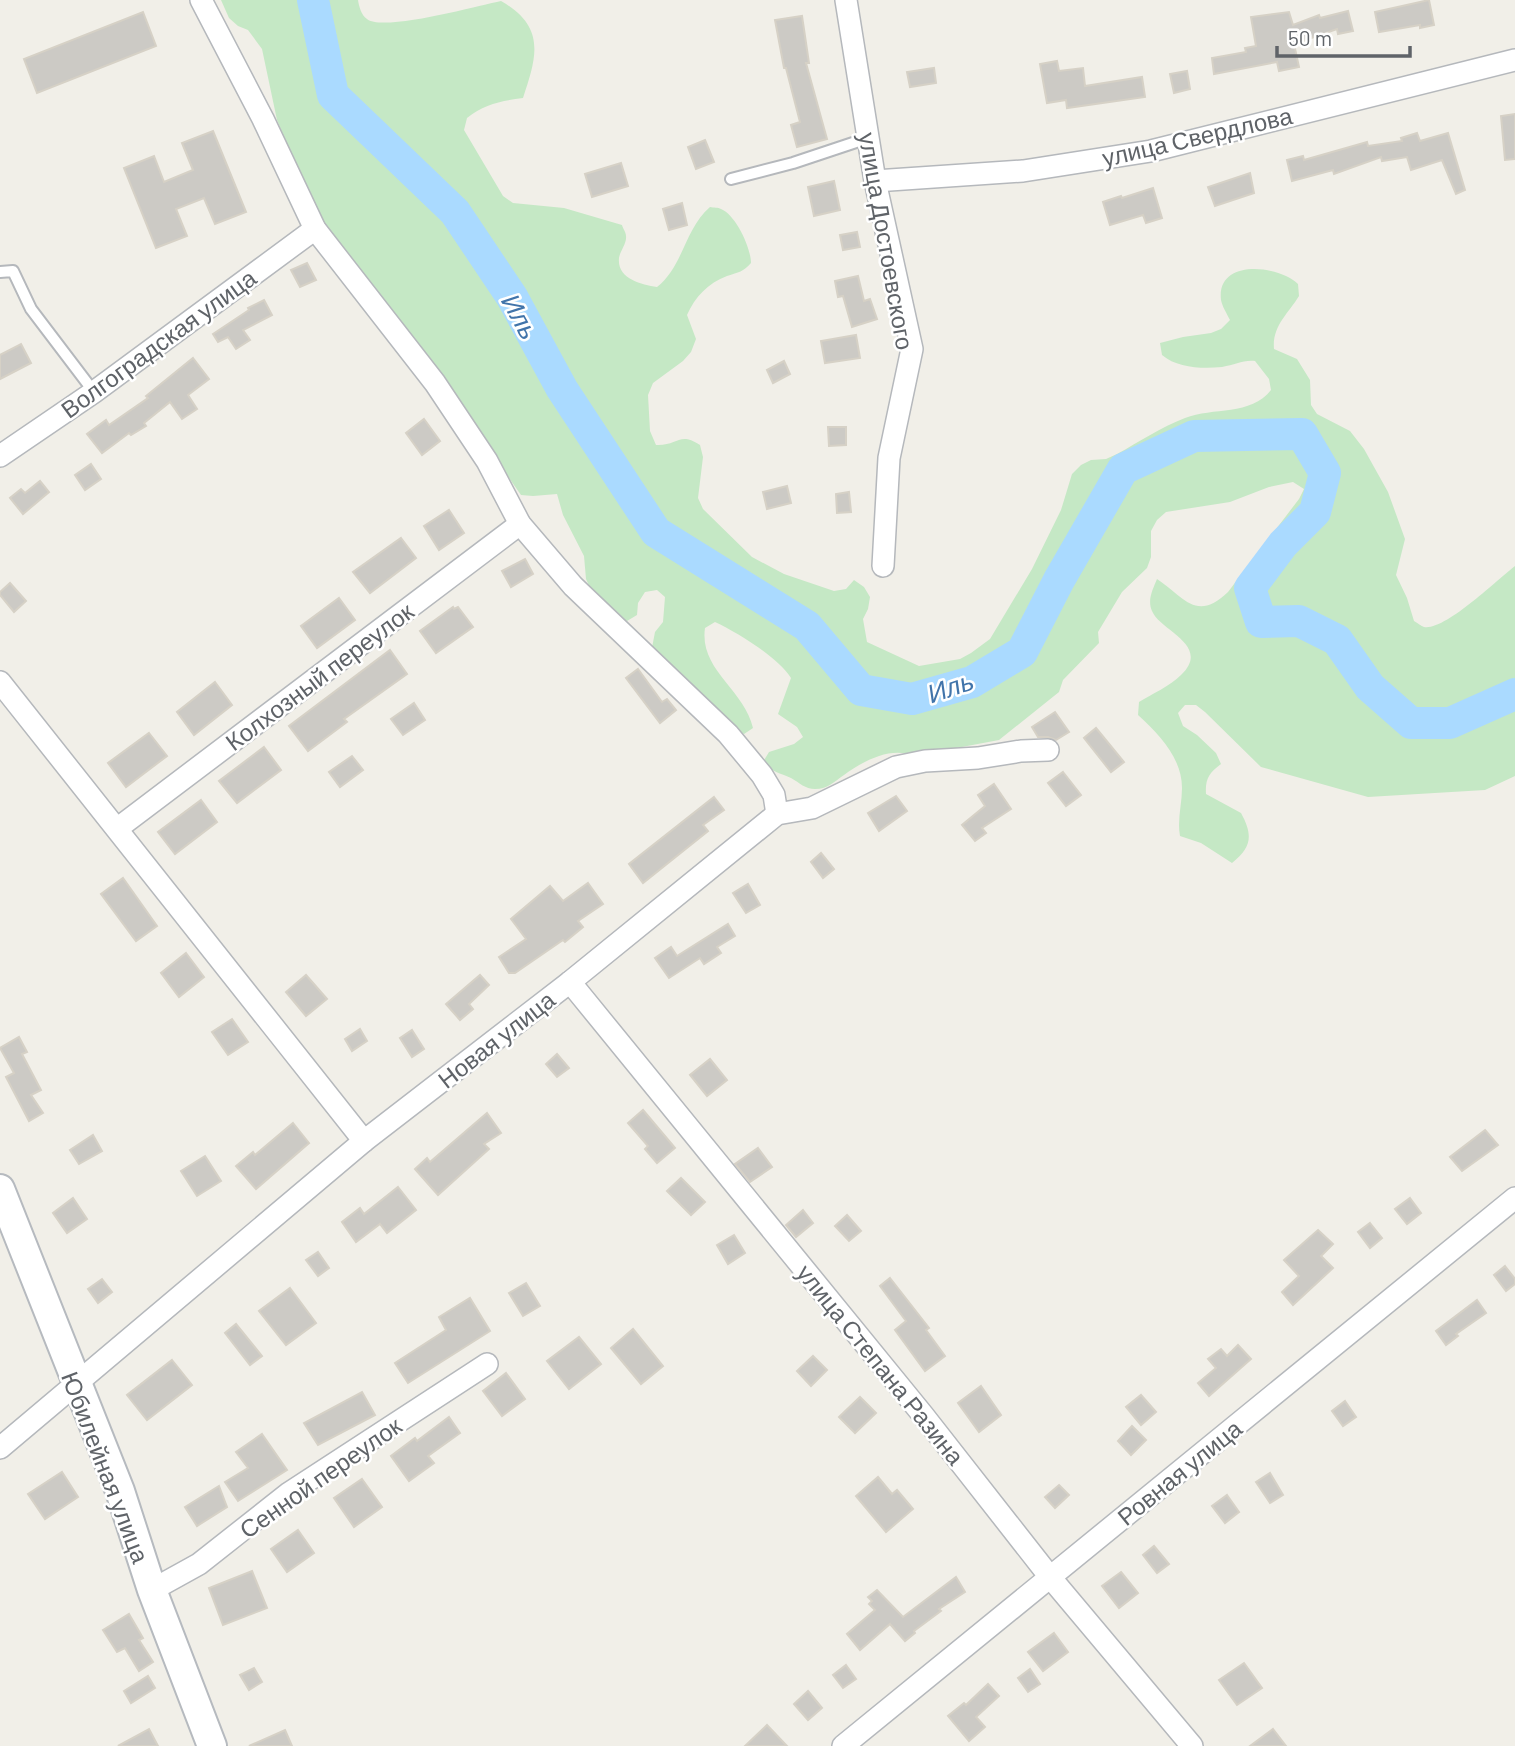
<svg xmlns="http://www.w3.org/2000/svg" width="1515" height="1746" viewBox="0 0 1515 1746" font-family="Barlow,sans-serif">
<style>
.green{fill:#c5e8c5}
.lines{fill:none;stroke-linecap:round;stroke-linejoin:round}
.river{stroke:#aadaff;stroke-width:32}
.building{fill:#cccac5;stroke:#d6d1c6;stroke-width:2}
.lane-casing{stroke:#b5b8bc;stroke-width:14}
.street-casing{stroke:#b5b8bc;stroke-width:24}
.secondary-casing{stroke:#b6babf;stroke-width:32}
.lane{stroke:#fff;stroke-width:10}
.street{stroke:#fff;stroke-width:21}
.secondary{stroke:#fff;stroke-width:28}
.labels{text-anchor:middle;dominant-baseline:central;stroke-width:5;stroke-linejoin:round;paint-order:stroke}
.street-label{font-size:24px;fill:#5f6368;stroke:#fff}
.water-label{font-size:26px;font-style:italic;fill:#4174aa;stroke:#fff}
</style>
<rect width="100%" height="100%" fill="#f1efe8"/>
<path class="green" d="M221,0h137c1,6 3,15 9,19 16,13 110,-13 134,-18 45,26 36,55 22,97 -22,3 -39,6 -56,20l-3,12 39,66 10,7 51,5 58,17c1,4 4,7 4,11 1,7 -6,15 -7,22 -2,21 22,26 38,29 26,-20 28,-59 53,-80 4,1 8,0 11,2 15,6 30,39 30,54 -8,9 -12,9 -24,13 -19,7 -32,21 -40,39l9,24 -5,13 -8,9 -30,22 -5,12 2,36 6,14c22,1 23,-14 44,0l3,12 -5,41 5,11 49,48 32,17 50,17 12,-2 8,-9 10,7 6,10 -2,12 -5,10 4,23 52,24 41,-7 11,-6 19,-14 42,-70 29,-59 11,-36 9,-9 10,-5 15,-1 11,-5c22,-12 44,-27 68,-36 28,-11 66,-2 86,-28l-2,-11 -14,-18c-13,-1 -20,4 -33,6 -20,2 -45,1 -60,-12l-2,-12 23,-6 28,-4 10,-4 9,-9c-3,-6 -8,-14 -9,-20 -5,-42 58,-35 77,-16l1,12c-11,18 -27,30 -25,53l23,10 13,21 1,25 6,9 33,17 14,18 24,43 17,47 -9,36 11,23 7,23c4,2 7,5 10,6 21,4 74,-48 91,-61v210l-30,14 -117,7 -107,-30 -56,-55 -9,-7h-11l-7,8 5,13 14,9 19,18 5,11c-12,9 -16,15 -15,30l35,19c12,22 11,34 -9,50l-31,-20 -21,-7c-3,-16 2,-32 2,-48 0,-30 -23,-54 -44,-73l1,-13c13,-8 31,-16 42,-27 31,-30 -21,-44 -29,-64 -5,-11 1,-22 5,-32 26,17 39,44 71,13l71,-93 5,-10 -11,-7 -24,5 -39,15 -64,10 -9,8 -6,11v26l-4,11 -25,24 -24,40 1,11 -36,37 -4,12 -60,48 -85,16c-23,-10 -51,5 -70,19 -9,6 -16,14 -29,14 -10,0 -15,-6 -24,-11 -11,-5 -19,-6 -28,-16l6,-10 25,-8 9,-7 -6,-10 -19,-13 13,-36c-13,-21 -53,-45 -76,-56l-10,6c-6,42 39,61 48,100l-9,6 -11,-6 -83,-70 5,-26 8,-10 2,-25 -8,-7 -12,2 -7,11 -1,12 -10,6 -11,-6 -25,-25 -5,-11 -2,-23 -21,-41 -6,-21 -24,2 -12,-1 -107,-152 -101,-135 -36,-88 -15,-71 -14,-19 -10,-4 -9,-8z"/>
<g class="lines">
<path class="river" d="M313,0l20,95 122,117 57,85 50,92 94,143 151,94 54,64 51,9 60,-17 50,-30 37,-72 64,-111 71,-33 108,-2 23,39 -10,39 -32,32 -33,44 11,34 38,-1 38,19 33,47 41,36h39l65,-29"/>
</g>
<g class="building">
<path d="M1429,0l5,25 -14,3v-3l-41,7 -4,-20z"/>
<path d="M1348,11l5,20 -15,3 -1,-5 -43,15 5,23 -20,4 -2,-9 -63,12 -2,-16 34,-6 -1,-4 11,-2 -5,-29 38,-5 4,13 26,-10 1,3z"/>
<path d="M143,12l13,34 -119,47 -13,-34z"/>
<path d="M802,16l7,47h-3l21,76 -30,8 -6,-22 9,-3 -14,-54h-2l-9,-48z"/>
<path d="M1057,61l2,10 24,-3 2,18 57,-9 3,20 -78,11 -1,-8 -19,3 -7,-39z"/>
<path d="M934,68l2,15 -26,4 -3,-15z"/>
<path d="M1187,71l3,18 -16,4 -4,-19z"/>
<path d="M1515,114v45l-10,1 -4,-44z"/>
<path d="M213,131l33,81 -31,12 -11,-26 -28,11 11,27 -31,12 -32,-80 30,-12 10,26 29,-12 -11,-27z"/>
<path d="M1417,133l3,8 28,-8 17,57 -9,4 -14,-34 -31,10 -4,-13 -25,4 -1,-4 -47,17 -1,-4 -41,11 -5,-21 16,-4 1,4 63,-18 1,4 34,-5 -1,-3z"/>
<path d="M705,140l9,22 -18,7 -8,-22z"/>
<path d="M621,163l7,23 -36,11 -7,-23z"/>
<path d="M1250,173l4,20 -39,13 -7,-19z"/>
<path d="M834,181l6,29 -26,6 -6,-29z"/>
<path d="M1153,188l9,30 -16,5 -3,-8 -33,10 -7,-23 18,-6 1,2z"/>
<path d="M682,203l5,22 -18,5 -6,-21z"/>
<path d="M857,232l3,15 -17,3 -3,-15z"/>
<path d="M307,263l9,17 -16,7 -9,-17z"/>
<path d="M858,276l6,25 6,-2 7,20 -25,8 -9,-31 -5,1 -3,-16z"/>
<path d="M264,300l8,15 -29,15 7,10 -14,9 -8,-12 -10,5 -5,-8 36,-24 -1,-2z"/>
<path d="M856,335l4,23 -35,5 -4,-22z"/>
<path d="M21,344l10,19 -31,16v-24z"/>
<path d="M193,358l16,21 -21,16 9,14 -15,10 -12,-17 -26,21 2,3 -15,9 -2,-2 -27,20 -15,-19 19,-14 3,5 39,-27 -2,-2z"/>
<path d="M784,361l6,13 -17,9 -6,-13z"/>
<path d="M424,419l16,22 -18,14 -16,-22z"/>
<path d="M828,427h18v18l-17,1z"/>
<path d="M91,464l10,15 -16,11 -10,-15z"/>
<path d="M40,481l9,11 -26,22 -13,-16 11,-9 4,4z"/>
<path d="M787,486l4,17 -24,6 -4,-17z"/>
<path d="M849,492l2,20 -14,1 -1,-19z"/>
<path d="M449,510l15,23 -25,17 -15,-24z"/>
<path d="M401,538l15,20 -46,35 -17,-21z"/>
<path d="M525,559l8,15 -22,13 -9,-16z"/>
<path d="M10,583l16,18 -12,11 -14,-17v-3z"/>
<path d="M339,598l16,22 -38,28 -16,-22z"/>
<path d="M453,607l1,2 4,-2 15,20 -37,26 -16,-22z"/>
<path d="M390,650l17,24 -63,45 3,3 -39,29 -19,-25z"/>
<path d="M638,669l24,33 5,-3 9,11 -16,13 -34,-45z"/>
<path d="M215,682l17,23 -38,30 -17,-23z"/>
<path d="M414,703l11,17 -22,15 -12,-16z"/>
<path d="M1055,712l14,20 -13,8 -8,-3h-10l-6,-10z"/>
<path d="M1096,728l28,34 -13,10 -27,-34z"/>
<path d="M149,733l18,23 -41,31 -18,-24z"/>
<path d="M264,747l17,23 -44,33 -18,-22z"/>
<path d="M352,756l11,14 -23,17 -11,-15z"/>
<path d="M1063,772l18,23 -15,11 -18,-23z"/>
<path d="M994,784l17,25 -29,19 4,5 -11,8 -13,-16 23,-19 -7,-11z"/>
<path d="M896,796l11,15 -28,20 -11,-18z"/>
<path d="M714,797l10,13 -21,15 5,6 -65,52 -14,-19z"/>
<path d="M201,800l16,22 -42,32 -17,-22z"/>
<path d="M821,853l13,16 -11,9 -12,-16z"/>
<path d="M123,878l34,48 -21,15 -35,-47z"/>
<path d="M588,883l15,21 -25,17 5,6 -18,15 -2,-2 -48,33h-6l-10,-16 27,-18 -15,-20 39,-33 13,15z"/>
<path d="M748,884l12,21 -14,8 -13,-20z"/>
<path d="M728,924l7,12 -18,11 4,6 -17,11 -4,-6 -31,20 -14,-20 16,-11 6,9z"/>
<path d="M186,953l18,24 -25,20 -18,-24z"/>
<path d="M306,975l21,24 -21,17 -20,-24z"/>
<path d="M480,975l9,10 -20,19 4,5 -13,11 -14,-16z"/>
<path d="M232,1019l16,23 -20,13 -16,-23z"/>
<path d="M360,1029l7,12 -15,10 -7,-12z"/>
<path d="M412,1030l12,19 -12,8 -12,-19z"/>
<path d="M19,1037l8,15 -5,2 19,36 -10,5 12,18 -14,8 -23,-44 8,-4 -14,-25z"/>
<path d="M557,1054l12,14 -12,9 -11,-13z"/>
<path d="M710,1059l17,21 -20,16 -17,-21z"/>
<path d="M643,1110l32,38 -18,15 -12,-14 3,-3 -20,-23z"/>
<path d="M487,1113l14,20 -17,11 5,5 -51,46 -23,-26 12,-11 3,4z"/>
<path d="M293,1123l16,20 -53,46 -20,-23 17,-14 2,3z"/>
<path d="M1485,1130l13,15 -36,26 -12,-14z"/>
<path d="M93,1135l9,16 -23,13 -9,-14z"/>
<path d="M758,1148l14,19 -22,15 -15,-18z"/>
<path d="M205,1156l16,25 -24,15 -16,-25z"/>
<path d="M681,1178l24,24 -14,13 -24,-24z"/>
<path d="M398,1187l18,23 -29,23 -7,-9 -24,18 -14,-20 18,-14 4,6z"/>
<path d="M73,1198l14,21 -20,14 -14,-20z"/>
<path d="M1410,1198l11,15 -14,11 -12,-15z"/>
<path d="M803,1210l10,13 -17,14 -10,-12z"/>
<path d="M847,1215l14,16 -12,10 -14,-15z"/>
<path d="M1370,1223l12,15 -12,10 -12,-16z"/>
<path d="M1318,1230l15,14 -12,12 12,12 -40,37 -11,-13 17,-16 -15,-16z"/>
<path d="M734,1235l11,18 -17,11 -11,-19z"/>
<path d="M318,1252l11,16 -11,8 -12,-16z"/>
<path d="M1505,1266l10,13v5l-9,7 -12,-16z"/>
<path d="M890,1278l39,50 -3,2 19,26 -20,15 -30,-41 11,-9 -26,-35z"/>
<path d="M102,1279l10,13 -14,11 -10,-14z"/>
<path d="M526,1283l14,23 -17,10 -14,-23z"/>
<path d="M290,1288l26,35 -30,22 -27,-34z"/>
<path d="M470,1298l20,33 -82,52 -13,-20 51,-33 -7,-13z"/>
<path d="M1477,1300l9,13 -30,21 2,2 -12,9 -10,-14z"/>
<path d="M236,1324l26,32 -12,9 -25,-32z"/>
<path d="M633,1329l30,37 -22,18 -30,-36z"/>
<path d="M579,1337l22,27 -32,25 -22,-28z"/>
<path d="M1238,1345l13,14 -42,37 -11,-13 18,-15 -8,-9 13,-10 6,7z"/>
<path d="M813,1356l14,14 -16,16 -14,-15z"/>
<path d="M172,1360l20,25 -45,35 -20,-25z"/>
<path d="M506,1373l19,26 -23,17 -19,-25z"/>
<path d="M981,1386l20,29 -22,17 -21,-29z"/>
<path d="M362,1392l13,23 -57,30 -14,-22z"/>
<path d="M1141,1395l15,17 -15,13 -15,-18z"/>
<path d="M860,1397l16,16 -21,20 -16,-16z"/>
<path d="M1345,1401l11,16 -13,9 -11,-15z"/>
<path d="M449,1417l11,16 -32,23 6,7 -25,18 -18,-25 24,-18 2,3z"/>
<path d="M1132,1426l14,14 -15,15 -13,-14z"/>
<path d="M262,1434l25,36 -49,31 -13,-19 23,-14 -12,-16z"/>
<path d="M62,1472l16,25 -33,22 -17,-25z"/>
<path d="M1270,1473l13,22 -13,8 -14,-21z"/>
<path d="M878,1477l14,17 5,-4 16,19 -27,23 -30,-36z"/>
<path d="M362,1479l20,28 -28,20 -20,-29z"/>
<path d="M1059,1485l10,10 -14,13 -10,-11z"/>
<path d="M219,1486l8,21 -30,19 -12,-19z"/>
<path d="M1227,1495l12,17 -14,11 -13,-17z"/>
<path d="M298,1530l16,23 -27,19 -16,-23z"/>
<path d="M1154,1546l15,18 -12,9 -14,-18z"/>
<path d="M252,1571l15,37 -44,17 -14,-37z"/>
<path d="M1121,1572l17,21 -19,15 -17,-22z"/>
<path d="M956,1577l9,15 -26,17 2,2 -27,20 1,2 -10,8 -15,-17 -30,26 -13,-16 28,-24 -6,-6 3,-3 -4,-4 9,-7 26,27z"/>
<path d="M129,1614l14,24 -4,2 14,22 -14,9 -14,-23 -8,4 -14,-22z"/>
<path d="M1054,1633l14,19 -25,19 -15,-19z"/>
<path d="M1244,1663l18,25 -25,17 -18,-25z"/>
<path d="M846,1665l10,14 -13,9 -10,-13z"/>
<path d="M254,1668l8,14 -13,8 -9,-15z"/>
<path d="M1030,1669l10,15 -12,8 -10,-14z"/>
<path d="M148,1676l7,12 -24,15 -7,-12z"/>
<path d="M988,1684l11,12 -23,21 9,10 -16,14 -21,-25 16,-13 2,2z"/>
<path d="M808,1691l14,17 -14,12 -14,-16z"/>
<path d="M767,1725l20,21h-42z"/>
<path d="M149,1729l9,17h-40z"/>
<path d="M1273,1729l13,17h-36z"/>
<path d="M285,1730l7,16h-43z"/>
</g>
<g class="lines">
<g class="lane-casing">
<g id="lane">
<path d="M731,179l62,-16 75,-25"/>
<path d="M0,272l13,-1 18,38 63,83"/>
</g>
</g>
<g class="street-casing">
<g id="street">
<path d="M201,0l62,119 52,110 120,154 52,78 33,63 53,62 155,148 34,41 12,20 3,19"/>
<path d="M846,0l29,181 37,168 -23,109 -6,108"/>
<path d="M875,181l148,-10 128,-20 364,-91"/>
<path d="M0,456l94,-64 221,-163"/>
<path d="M0,682l364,459"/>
<path d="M118,828l402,-304"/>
<path d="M570,982l353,433 127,162 142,169"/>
<path d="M0,1448l364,-307 206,-159 207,-168 35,-6 84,-41 29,-6 53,-3 43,-7 27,-1"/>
<path d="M152,1590l47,-26 90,-71 198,-129"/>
<path d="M843,1746l672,-548"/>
</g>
</g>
<g class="secondary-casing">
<path id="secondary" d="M0,1189l120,302 32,99 60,156"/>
</g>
<use href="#lane" class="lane"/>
<use href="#street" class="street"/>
<use href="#secondary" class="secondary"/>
</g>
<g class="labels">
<g class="street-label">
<text transform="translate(1197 136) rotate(-13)">улица Свердлова</text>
<text transform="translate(887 241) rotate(80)">улица Достоевского</text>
<text transform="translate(158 343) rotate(-36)">Волгоградская улица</text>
<text transform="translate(319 676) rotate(-37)">Колхозный переулок</text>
<text transform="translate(496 1039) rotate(-38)">Новая улица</text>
<text transform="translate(881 1364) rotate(51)">улица Степана Разина</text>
<text transform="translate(106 1467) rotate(69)">Юбилейная улица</text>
<text transform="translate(1179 1472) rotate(-39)">Ровная улица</text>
<text transform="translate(320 1477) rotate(-35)">Сенной переулок</text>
</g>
<g class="water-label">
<text transform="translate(521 316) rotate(61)">Иль</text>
<text transform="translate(950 686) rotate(-19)">Иль</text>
</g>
</g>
<path d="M1277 46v10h133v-10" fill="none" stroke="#5f6368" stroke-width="3.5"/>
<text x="1288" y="46" font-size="21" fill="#5f6368" stroke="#ffffff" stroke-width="5" paint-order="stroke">50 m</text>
</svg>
